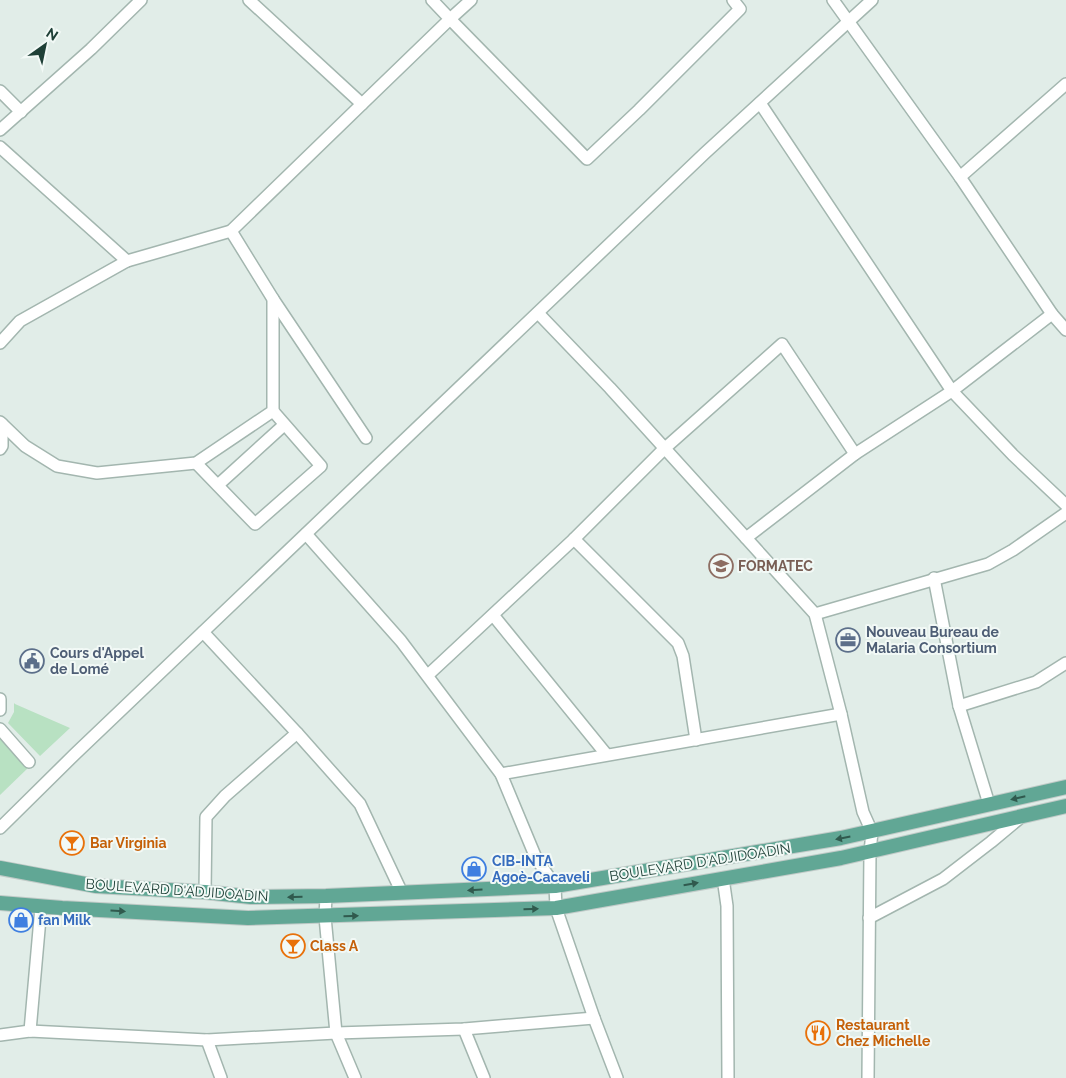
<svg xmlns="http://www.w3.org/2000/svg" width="1066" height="1078" viewBox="0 0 1066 1078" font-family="Raleway,sans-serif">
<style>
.green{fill:#b8e1c2}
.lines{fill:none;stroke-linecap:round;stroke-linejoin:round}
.minor-casing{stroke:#a3b6af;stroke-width:14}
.major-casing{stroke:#c0cac7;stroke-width:16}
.minor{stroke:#fff;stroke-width:11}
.major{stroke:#61a795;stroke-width:14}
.oneway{fill:#305a4e}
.labels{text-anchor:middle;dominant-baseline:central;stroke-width:4;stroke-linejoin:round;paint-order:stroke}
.education-label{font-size:14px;font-weight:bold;fill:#785e54;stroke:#f2f9f6;text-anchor:start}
.service-label{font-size:14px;font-weight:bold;fill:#4e5e75;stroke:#f2f9f6;text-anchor:start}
.food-label{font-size:14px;font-weight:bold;fill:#c56008;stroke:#f2f9f6;text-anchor:start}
.shop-label{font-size:14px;font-weight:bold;fill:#366cbe;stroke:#f2f9f6;text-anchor:start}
.street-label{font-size:14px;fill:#1f4037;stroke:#f2f9f6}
</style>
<rect width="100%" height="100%" fill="#e1ede8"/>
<g class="green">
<path d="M14,703l1,1 55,24 -30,28 -32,-33 6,-11z"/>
<path d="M0,734l29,33 -29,28z"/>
</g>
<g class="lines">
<g class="minor-casing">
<g id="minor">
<path d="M249,0l113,104 88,-85 -18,-19"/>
<path d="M471,0l-21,19 137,140 52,-49 101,-101 -7,-9"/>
<path d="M833,0l127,177 92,137 14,16"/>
<path d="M0,91l21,21"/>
<path d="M760,103l192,288 61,64 53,50"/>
<path d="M0,130l91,-81 50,-49"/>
<path d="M0,147l127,114 104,-30 131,-127"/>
<path d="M960,177l106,-93"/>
<path d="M273,299l93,139"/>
<path d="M538,313l72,75 205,226 26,100 22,98 9,20 -2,20 -2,226"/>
<path d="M0,343l20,-22 107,-60"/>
<path d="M0,422l25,24 32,20 40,7 99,-10 77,-52v-112l-42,-68"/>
<path d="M0,449l2,-3v-22"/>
<path d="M196,463l59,61 66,-58 -48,-55"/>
<path d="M218,485l66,-60"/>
<path d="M306,534l95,107 100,133 35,84 19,28 1,22 38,110 23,60"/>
<path d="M746,538l109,-84 97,-63 100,-77"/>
<path d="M574,539l104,104 5,13 13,84"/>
<path d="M934,578l25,128 30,98"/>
<path d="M815,614l173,-50 25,-14 53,-37"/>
<path d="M493,615l113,139"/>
<path d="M203,632l94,101 63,71 42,89"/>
<path d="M428,675l146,-136 90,-90 118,-105 73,110"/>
<path d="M0,699v11"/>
<path d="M959,706l77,-24 30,-19"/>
<path d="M0,729l29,33"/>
<path d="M501,774l340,-60"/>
<path d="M0,828l75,-74 630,-601 167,-153"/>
<path d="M723,878l4,28 1,172"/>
<path d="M205,892l1,-75 19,-21 72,-63"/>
<path d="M326,896l-1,21 11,116 19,45"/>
<path d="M869,918l74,-39 48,-37 30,-25"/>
<path d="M464,1029l20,49"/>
<path d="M30,1031l11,-124"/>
<path d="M0,1035l30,-4 177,9 129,-7 128,-4 130,-11"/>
<path d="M207,1040l14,38"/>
</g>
</g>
<g class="major-casing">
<g id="major">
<path d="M0,868l96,18 109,6 46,5 75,-1 229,-10 286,-48 225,-51"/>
<path d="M0,903l62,5 186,10 308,-10 285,-50 225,-52"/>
</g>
</g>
<use href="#minor" class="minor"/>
<use href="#major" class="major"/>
</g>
<defs><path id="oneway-solid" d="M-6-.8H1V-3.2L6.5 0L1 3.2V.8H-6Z" transform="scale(1.25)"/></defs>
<g class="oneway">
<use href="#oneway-solid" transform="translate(1018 798) rotate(167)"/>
<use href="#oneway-solid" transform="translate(843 838) rotate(169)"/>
<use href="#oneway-solid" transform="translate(691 884) rotate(-10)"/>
<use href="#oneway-solid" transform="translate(475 890) rotate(177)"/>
<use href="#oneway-solid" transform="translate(295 897) rotate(179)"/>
<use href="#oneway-solid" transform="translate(531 909) rotate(-2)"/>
<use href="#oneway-solid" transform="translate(118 911) rotate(3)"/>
<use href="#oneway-solid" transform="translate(351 916) rotate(-2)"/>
</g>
<defs>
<g id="university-ring" transform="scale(1.25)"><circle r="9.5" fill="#f2f9f6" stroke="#8d6e63" stroke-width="1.5"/><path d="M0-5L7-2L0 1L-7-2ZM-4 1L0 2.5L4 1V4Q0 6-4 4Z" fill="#8d6e63"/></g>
<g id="office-ring" transform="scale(1.25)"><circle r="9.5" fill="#f2f9f6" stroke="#5c6f8a" stroke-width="1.5"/><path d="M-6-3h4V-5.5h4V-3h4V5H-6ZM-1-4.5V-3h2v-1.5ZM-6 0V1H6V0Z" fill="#5c6f8a"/></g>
<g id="civic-ring" transform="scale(1.25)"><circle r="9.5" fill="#f2f9f6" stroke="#5c6f8a" stroke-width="1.5"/><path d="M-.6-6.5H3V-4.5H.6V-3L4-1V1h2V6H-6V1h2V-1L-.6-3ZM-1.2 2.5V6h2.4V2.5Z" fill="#5c6f8a"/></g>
<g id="bar-ring" transform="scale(1.25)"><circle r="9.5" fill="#f2f9f6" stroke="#e8710a" stroke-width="1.5"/><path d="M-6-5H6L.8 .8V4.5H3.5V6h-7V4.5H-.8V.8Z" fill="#e8710a"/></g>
<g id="shop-ring" transform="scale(1.25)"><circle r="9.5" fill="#f2f9f6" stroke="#3f7fe0" stroke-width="1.5"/><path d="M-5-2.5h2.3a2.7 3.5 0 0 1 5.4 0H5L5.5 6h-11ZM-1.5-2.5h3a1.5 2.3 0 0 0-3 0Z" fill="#3f7fe0"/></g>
<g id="restaurant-ring" transform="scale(1.25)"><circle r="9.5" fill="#f2f9f6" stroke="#e8710a" stroke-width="1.5"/><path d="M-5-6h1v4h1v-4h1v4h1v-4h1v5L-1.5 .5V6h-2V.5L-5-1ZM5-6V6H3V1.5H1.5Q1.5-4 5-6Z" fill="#e8710a"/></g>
</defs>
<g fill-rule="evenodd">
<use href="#university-ring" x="721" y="566"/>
<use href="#office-ring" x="848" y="640"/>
<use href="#civic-ring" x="32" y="661"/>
<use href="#bar-ring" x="72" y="843"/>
<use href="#shop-ring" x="474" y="869"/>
<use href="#shop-ring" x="21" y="920"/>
<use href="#bar-ring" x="293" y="946"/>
<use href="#restaurant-ring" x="818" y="1033"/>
</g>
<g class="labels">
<g class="education-label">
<text x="738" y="566">FORMATEC</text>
</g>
<g class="service-label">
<text x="866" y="632">Nouveau Bureau de<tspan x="866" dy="16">Malaria Consortium</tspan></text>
<text x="50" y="653">Cours d'Appel<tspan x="50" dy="16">de Lomé</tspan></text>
</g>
<g class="food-label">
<text x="90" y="843">Bar Virginia</text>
<text x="310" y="946">Class A</text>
<text x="836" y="1025">Restaurant<tspan x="836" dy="16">Chez Michelle</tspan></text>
</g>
<g class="shop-label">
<text x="492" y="861">CIB-INTA<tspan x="492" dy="16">Agoè-Cacaveli</tspan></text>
<text x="38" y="920">fan Milk</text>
</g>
<g class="street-label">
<text transform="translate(700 862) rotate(-9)">BOULEVARD D'ADJIDOADIN</text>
<text transform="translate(177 890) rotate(4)">BOULEVARD D'ADJIDOADIN</text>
</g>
</g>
<g transform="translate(45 45) rotate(33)" stroke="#f2f9f6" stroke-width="4" paint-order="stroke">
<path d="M0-4L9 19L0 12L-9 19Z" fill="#1f4037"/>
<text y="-8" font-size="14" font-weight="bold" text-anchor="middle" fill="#1f4037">N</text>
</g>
</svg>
